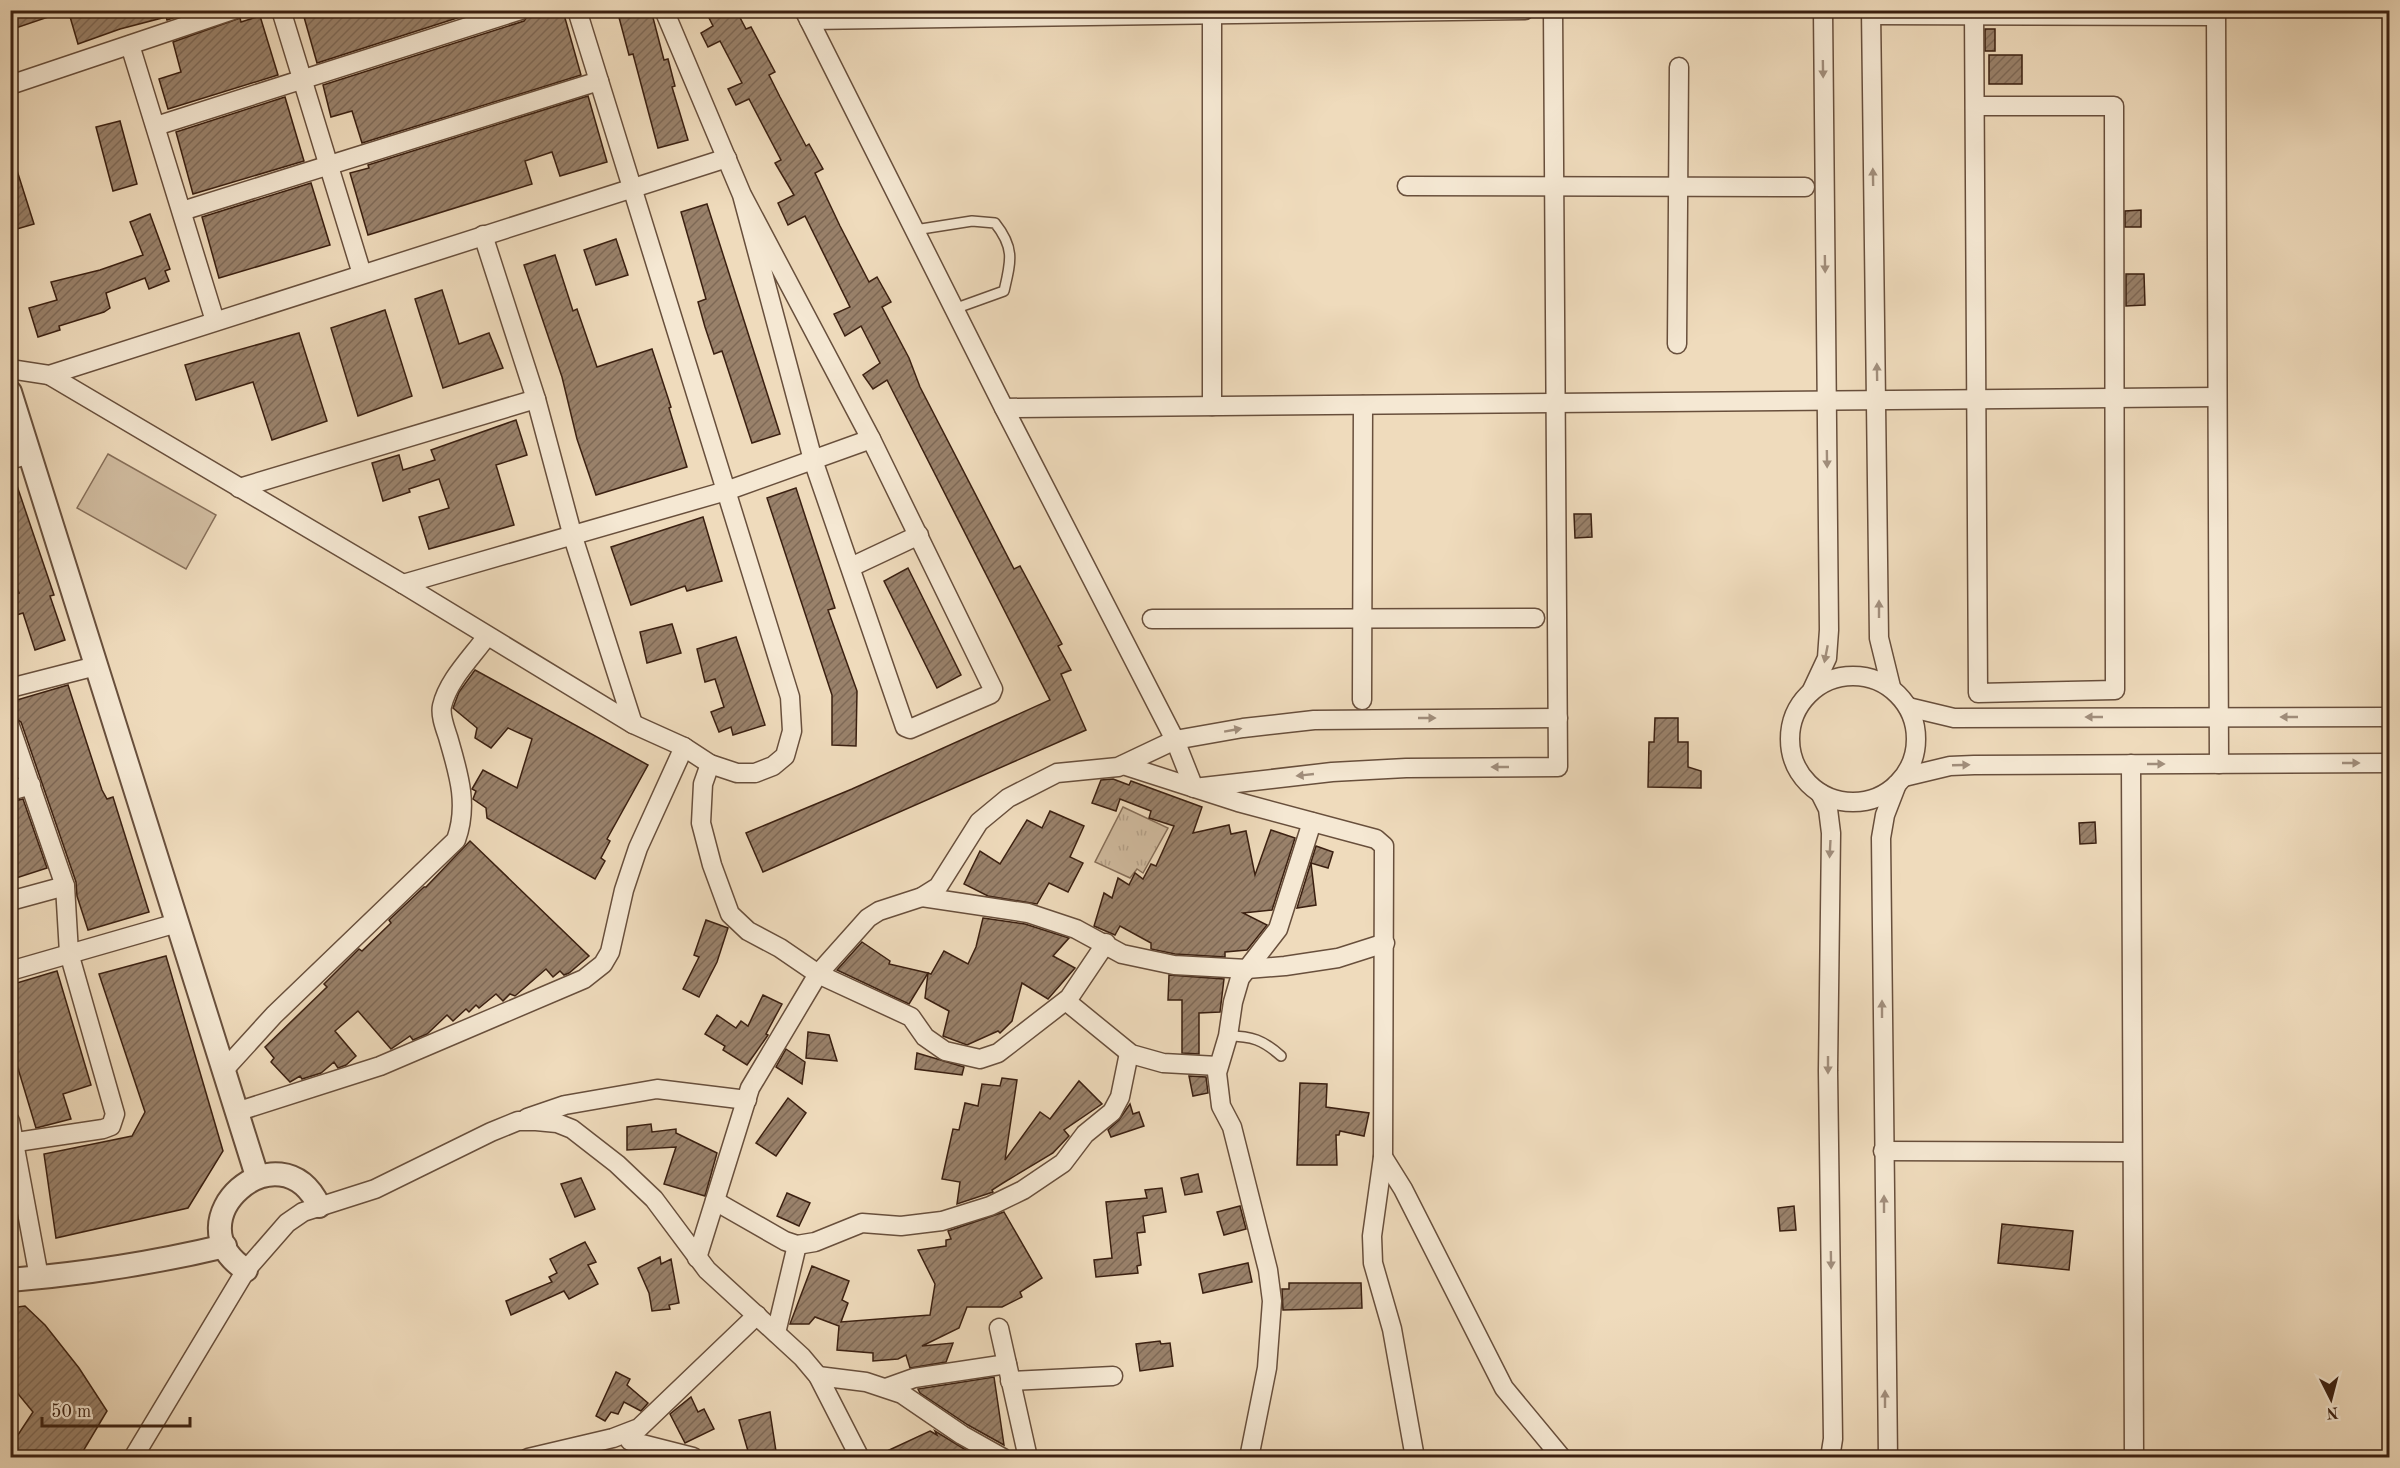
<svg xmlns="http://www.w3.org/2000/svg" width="2400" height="1468" viewBox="0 0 2400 1468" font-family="'Old Standard TT',serif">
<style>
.green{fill:#d0bb9f;stroke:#866e58;stroke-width:1.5}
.park{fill:url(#park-tufts);stroke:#866e58;stroke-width:1.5}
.building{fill:url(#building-hatch);stroke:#3b2011;stroke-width:1.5}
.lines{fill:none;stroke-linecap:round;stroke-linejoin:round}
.service-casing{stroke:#684f3c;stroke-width:12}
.minor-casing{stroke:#684f3c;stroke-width:21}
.tertiary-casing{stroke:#684f3c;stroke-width:26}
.service{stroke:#f5e8d3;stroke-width:9}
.minor{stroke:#f5e8d3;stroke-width:18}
.tertiary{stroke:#f5e8d3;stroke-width:22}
.oneway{fill:#a18e7c}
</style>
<defs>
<pattern id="park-tufts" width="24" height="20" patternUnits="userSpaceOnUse" patternTransform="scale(1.5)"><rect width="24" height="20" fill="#d0bb9f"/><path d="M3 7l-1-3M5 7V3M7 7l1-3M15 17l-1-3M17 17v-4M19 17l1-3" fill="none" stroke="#b4a088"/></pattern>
<pattern id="building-hatch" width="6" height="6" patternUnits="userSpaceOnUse" patternTransform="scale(1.5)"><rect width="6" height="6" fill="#99816a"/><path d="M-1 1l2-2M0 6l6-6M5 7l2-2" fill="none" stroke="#7e6956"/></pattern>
</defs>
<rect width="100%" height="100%" fill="#efdbbc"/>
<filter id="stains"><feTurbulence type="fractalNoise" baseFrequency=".00333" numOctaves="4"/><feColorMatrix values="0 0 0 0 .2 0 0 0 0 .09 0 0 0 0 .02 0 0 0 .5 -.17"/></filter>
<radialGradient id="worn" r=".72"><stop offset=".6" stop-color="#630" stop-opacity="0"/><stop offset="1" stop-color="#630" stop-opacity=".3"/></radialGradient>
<path class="green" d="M108,454l108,61 -30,54 -109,-61z"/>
<path class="park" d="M1123,807l45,21 -25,45 -6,-4 -7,9 -35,-16z"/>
<g class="building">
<path d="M10,10h50v3l-50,17z"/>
<path d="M68,10h128l-29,10 -1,-3 -46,12 -42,15z"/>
<path d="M302,10h180l-165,53z"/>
<path d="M532,10h10l1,7 20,-6 18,64 -219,68 -10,-32 -21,6 -8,-32 201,-64z"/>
<path d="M617,10h34l13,50 4,-1 7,27 -3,1 16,53 -30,8 -25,-94 -4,1z"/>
<path d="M705,10h31l10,19 5,-2 24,45 -6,3 11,22 26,49 3,-2 14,25 -8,4 25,53 29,56 8,-5 14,25 -9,5 27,51 11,29 94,182 6,-3 42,78 -4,2 13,24 -10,4 25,56 -323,142 -17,-39 106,-44 198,-89 -163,-320 -14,9 -10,-14 17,-12 -19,-37 -16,10 -11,-22 16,-7 -45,-91 -17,9 -10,-22 16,-8 -19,-32 6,-3 -32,-61 -13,6 -8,-16 14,-6 -22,-42 -12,6 -7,-14 12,-7z"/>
<path d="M260,16l18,59 -110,34 -9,-30 22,-7 -8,-30 67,-24 1,4z"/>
<rect x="1985" y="29" width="10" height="22"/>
<rect x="1989" y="55" width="33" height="29"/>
<path d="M588,96l19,66 -47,14 -8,-24 -27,9 7,23 -164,51 -18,-62 19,-5 -1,-3z"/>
<path d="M285,97l19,64 -111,33 -17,-62z"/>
<path d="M120,121l17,63 -24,7 -17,-64z"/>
<path d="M14,161l20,63 -24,7v-69z"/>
<path d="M311,183l19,62 -111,33 -17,-61z"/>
<path d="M707,204l73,230 -28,9 -30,-92 -8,3 -9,-27 -7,-25 8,-3 -25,-87z"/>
<path d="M2141,210v17h-16v-16z"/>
<path d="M150,214l20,55 -5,2 4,10 -20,8 -4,-11 -39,15 4,15 -6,4 -45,14 1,4 -22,7 -9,-29 28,-8 -6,-18 49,-12 43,-15 -13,-33z"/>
<path d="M616,239l12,36 -32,10 -12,-35z"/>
<path d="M555,255l18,56 4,-2 20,58 55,-18 19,58 -2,1 18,59 -91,28 -19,-56 -15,-62 -38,-112z"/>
<path d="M2126,274h18l1,31 -19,1z"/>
<path d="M442,290l17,54 30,-11 14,35 -60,20 -28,-89z"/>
<path d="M385,310l27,86 -54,20 -27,-88z"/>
<path d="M299,333l28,88 -55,19 -19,-58 -57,18 -11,-35z"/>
<path d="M516,420l11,35 -31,10 18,60 -85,24 -10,-32 30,-9 -10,-29 -30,10 1,3 -27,9 -11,-38 27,-8 4,15 32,-10 -4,-10z"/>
<path d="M13,474l41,121 -4,1 15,44 -30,10 -12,-37 -13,4v-21l9,-3 -9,-23v-95z"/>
<path d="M796,488l39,120 -7,2 29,81 -1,55 -24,-1v-50l-65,-197z"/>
<path d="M1574,514h17l1,23 -17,1z"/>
<path d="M703,517l19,64 -35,10 -2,-5 -54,19 -20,-58z"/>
<path d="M908,568l53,107 -24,13 -53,-107z"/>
<path d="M672,624l9,29 -34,10 -7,-31z"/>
<path d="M736,637l29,88 -32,10 -2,-8 -12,5 -8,-20 13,-5 -9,-28 -10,3 -8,-33z"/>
<path d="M475,670l173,95 -41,74 3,2 -9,17 4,3 -10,18 -108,-61 -1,-10 -13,-9 3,-8 -4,-2 11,-19 34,18 15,-49 -24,-11 -17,20 -16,-10 2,-10 -24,-20 6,-16z"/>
<path d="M68,685l34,105 5,9 6,-2 36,115 -61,18 -11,-34 -1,-14 -55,-160 -11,-7v-13z"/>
<path d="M1655,718h23v24h10v25l13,4v17l-53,-1 1,-45h5z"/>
<path d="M1113,779l16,6 2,-4 71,26 -9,26 36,-8 2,9 15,-3 9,44 16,-45 24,8 -23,72 -29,3 24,12 -20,25 -22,2v5l-50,-3 -24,-5v-6l-31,-17 -5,9 -21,-9 10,-33 8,5 6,-20 11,7 6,-12 8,6 8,-15 5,2 18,-40 -25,-8 2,-7 -31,-12 -4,12 -24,-8 9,-23z"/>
<path d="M23,799l24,69 -37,12v-78z"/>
<path d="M1050,811l34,15 -14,31 13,6 -15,29 -19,-9 -12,21 -49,-8 -24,-12 16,-33 20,13 27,-44 15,8z"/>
<path d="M2095,822l1,21 -16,1 -1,-21z"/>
<path d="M470,841l119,115 -20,17 -5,2 -4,-4 -7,6 -7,-8 -31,27 -5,-2 -7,7 -7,-7 -17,14 -3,-3 -7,7 -3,-3 -13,12 -6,-6 -20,19 -14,6 -3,-4 -19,13 -33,-38 -23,20 21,25 -10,9 -8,3 -4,-6 -13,11 -19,6 -2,-3 -10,6 -19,-20 3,-4 -9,-11 62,-60 -3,-3 35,-35 3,2 29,-28 -2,-3 35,-33h2z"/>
<path d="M1316,846l17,6 -5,16 -17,-5 5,42 -19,3z"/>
<path d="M983,918l42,6 44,14 -16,18 22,12 -27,31 -26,-16 -10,38 -12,12 -2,-2 -31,14 -24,-9 6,-25 -24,-13 3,-25 3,1 13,-23 24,13 8,-17z"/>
<path d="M706,920l22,8 -11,34 -18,35 -16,-8 16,-32 -5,-2z"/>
<path d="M862,942l28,19 -1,3 39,9 -19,31 -72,-34z"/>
<path d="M166,956l57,195 -35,57 -132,30 -12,-84 88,-18 13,-24 -46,-138z"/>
<path d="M57,971l34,114 -28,9 8,25 -35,9 -26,-86v-57z"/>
<path d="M1169,975l55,4 -4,33 -21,1v41l-17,-1v-53h-14z"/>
<path d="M763,995l19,9 -16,30 2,1 -21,30 -24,-15 2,-4 -20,-12 12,-19 19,13 5,-7 7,5z"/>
<path d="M808,1032l21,3 8,26 -31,-3z"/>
<path d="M786,1049l19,13 -3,22 -26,-17z"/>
<path d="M917,1053l47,14 -2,8 -47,-6z"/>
<path d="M1189,1076l17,1 2,16 -15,3z"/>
<path d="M1002,1078l15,2 -12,80 35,-48 10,7 29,-38 23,23 -38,26 5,6 -16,17 -50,30 -11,7 1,2 -36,12 3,-22 -18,-3 11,-50 6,1 6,-27 13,3 4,-22 18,2z"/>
<path d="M1300,1083l27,1 -1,23 43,6 -5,23 -24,-5 -1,4h-3l1,30h-40z"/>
<path d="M788,1098l18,15 -30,43 -20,-13z"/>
<path d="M1130,1104l3,10 6,-2 5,14 -33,11 -3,-7 11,-10z"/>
<path d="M651,1124l1,8 24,-3v4l41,20 -12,43 -41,-12 12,-37 -49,3v-23z"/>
<path d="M1198,1174l4,18 -17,3 -4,-17z"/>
<path d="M581,1178l14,31 -20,8 -14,-33z"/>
<path d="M1162,1188l4,24 -23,4 2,16 -8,1 4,32 -4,1 1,7 -42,4 -2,-17 18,-2 -6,-56 41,-4 -2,-8z"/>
<path d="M787,1193l23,10 -11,23 -22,-10z"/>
<path d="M1240,1206l6,23 -22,6 -7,-23z"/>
<path d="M1794,1206l2,24 -16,1 -2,-23z"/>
<path d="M1004,1212l38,66 -22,14 2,5 -20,10h-35l-8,21 -37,18 31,-3 -7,19 -36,6 -4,-13 -8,4 -25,2v-8l-36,-3 2,-24 -24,-9 -6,7h-19l22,-58 37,15 -7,19 6,3 -7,19 89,-7 5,-31 -17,-34 28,-4v-6l5,-1 -3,-8z"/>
<path d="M2002,1224l71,7 -4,39 -71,-7z"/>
<path d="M585,1242l11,20 -8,3 10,19 -29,15 -5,-8 -53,24 -5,-14 46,-19 -3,-5 8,-4 -7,-14z"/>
<path d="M660,1257l1,7 10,-5 8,44 -10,2 1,4 -18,2 -3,-18 -11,-25z"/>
<path d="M1248,1263l4,19 -49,11 -4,-19z"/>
<path d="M1289,1283h72l1,25 -79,2 -1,-21h7z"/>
<path d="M25,1306l20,19 34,43 28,43 -28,47h-69v-11l23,-35 -23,-28v-76z"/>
<path d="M1160,1341l1,3 9,-1 3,23 -33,5 -4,-27z"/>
<path d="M616,1372l14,7 -3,6 21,18 -7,8 -17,-9 -6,12 -7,-2 -6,9 -9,-5z"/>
<path d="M994,1377l10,68 -36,-20 -48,-32 -2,-4z"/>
<path d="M691,1397l7,15 6,-3 10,20 -29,14 -15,-29z"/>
<path d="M770,1412l7,46h-27l-11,-38z"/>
<path d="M930,1431l7,4 -2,-4 44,27h-107z"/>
</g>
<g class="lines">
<g class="service-casing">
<g id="service">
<path d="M915,230l57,-9 23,2c20,25 16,38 9,68l-50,18"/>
<path d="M1228,1036c24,0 35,4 53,20"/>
</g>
</g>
<g class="minor-casing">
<g id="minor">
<path d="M281,10l81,264"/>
<path d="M664,10l78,185 129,244 122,250 -2,5 -81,35 -5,-2 -92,-267 -71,-265"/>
<path d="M804,10l200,398 171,332 19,48 138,-16 74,-4 152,-1 -5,-757"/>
<path d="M1212,10v396"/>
<path d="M1871,10l8,628 12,49"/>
<path d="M1974,10l4,683 137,-3 -1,-584h-139"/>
<path d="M2216,10l3,754"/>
<path d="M1871,15l345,1"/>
<path d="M809,20l716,-10"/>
<path d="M130,45l85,276"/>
<path d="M10,85l223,-75"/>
<path d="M156,126l365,-116"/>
<path d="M1407,186l398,1"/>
<path d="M182,211l417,-130"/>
<path d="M483,235l53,164 37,138 60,187"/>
<path d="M1677,344l2,-277"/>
<path d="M10,369l39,6 678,-217"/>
<path d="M49,375l354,209 230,140 51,23 26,17 27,9h18l18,-7 12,-10 7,-25 -2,-34 -213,-687"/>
<path d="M1004,408l1213,-11"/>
<path d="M10,460l20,-6"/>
<path d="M239,488l297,-89"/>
<path d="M851,567l68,-32"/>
<path d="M403,584l323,-93 145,-52"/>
<path d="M1152,619l383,-1"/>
<circle cx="1853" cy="739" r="63"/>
<path d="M10,688l86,-22"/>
<path d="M1812,690l15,-32 2,-28 -6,-620"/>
<path d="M1362,700l1,-295"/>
<path d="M1908,707l46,11 436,-1"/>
<path d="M10,726l55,160 4,67 46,161 -4,12 -8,3 -93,14"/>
<path d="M710,764l-7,20 -2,39 11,42 18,49 18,17 32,17 38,26 93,43 14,20 20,14 35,8 18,-6 71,-55 37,-55"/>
<path d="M2131,764l3,694"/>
<path d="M1123,765l115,37 138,37 8,7 -1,311 -11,79 1,27 19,66 23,129"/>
<path d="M1904,777l46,-11 24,-1 416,-2"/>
<path d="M10,791l21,-6"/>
<path d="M1820,793l8,16 3,24 -3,238 5,368 -3,19"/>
<path d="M922,897l106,16 48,16 46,25 52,11 73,4 38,-3 53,-8 47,-15"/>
<path d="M10,901l55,-15"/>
<path d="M10,971l167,-48"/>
<path d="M1066,1001l65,53 32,9 55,3"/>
<path d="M223,1071l51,-56 182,-175c13,-36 2,-68 -8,-103 -3,-9 -8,-22 -6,-31 6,-26 30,-49 45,-70"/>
<path d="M236,1112l144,-46 204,-87 19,-15 7,-12 14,-62 14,-42 46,-101"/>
<path d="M527,1118l38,-13 92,-16 90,11"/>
<path d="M10,1121l29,156"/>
<path d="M1883,1151l248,1"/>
<path d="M1383,1157l20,32 101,199 58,70"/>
<path d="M715,1201l70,40 12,4 18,-3 47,-19 39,3 41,-5 48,-15 33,-16 40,-27 22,-29 27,-22 8,-15 9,-44"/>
<path d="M697,1258l53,-170 68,-114 50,-56 11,-7 43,-14 16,-10 41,-65 29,-24 49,-25 61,-6 57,-27 68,-12 71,-8 244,-2"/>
<path d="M999,1328l29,130"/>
<path d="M776,1333l21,-88"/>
<path d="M818,1376l48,6 36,12 60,41 41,23"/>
<path d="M1010,1381l103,-5"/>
<path d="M886,1388l28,-10 93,-14"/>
<path d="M630,1441l63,16"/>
<path d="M133,1458l113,-188 41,-47 16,-11 72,-23 116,-57 27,-11h18l21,2 15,6 45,35 37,35 53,71 95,87 16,19 42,82"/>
<path d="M528,1458l85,-20 26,-10 118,-113"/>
<path d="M1249,1458l18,-90 5,-67 -4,-31 -36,-143 -11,-21 -4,-33 11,-37 5,-34 7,-24 38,-49 34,-107"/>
<path d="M1888,1458l-7,-620 4,-23 12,-31"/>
</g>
</g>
<g class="tertiary-casing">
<g id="tertiary">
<path d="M10,392l247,784"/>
<path d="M246,1270c-76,-49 34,-146 73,-64"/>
<path d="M10,1280c73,-6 144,-17 215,-34"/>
</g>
</g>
<use href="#service" class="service"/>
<use href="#minor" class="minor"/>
<use href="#tertiary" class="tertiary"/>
</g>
<defs><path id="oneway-solid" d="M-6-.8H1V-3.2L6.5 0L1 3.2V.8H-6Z" transform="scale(1.5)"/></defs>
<g class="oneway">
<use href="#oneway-solid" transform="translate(1823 69) rotate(89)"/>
<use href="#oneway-solid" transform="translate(1873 177) rotate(-91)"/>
<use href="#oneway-solid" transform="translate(1825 264) rotate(89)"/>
<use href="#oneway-solid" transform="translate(1877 372) rotate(-91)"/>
<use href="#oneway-solid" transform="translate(1827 459) rotate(89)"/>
<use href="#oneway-solid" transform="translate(1879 609) rotate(-90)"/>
<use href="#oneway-solid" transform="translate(1826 654) rotate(101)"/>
<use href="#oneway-solid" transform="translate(2094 717) rotate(180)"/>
<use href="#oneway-solid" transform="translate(2289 717) rotate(180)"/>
<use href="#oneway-solid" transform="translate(1427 718)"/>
<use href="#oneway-solid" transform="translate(1233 730) rotate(-10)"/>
<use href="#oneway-solid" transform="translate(2351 763)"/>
<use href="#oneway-solid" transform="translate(2156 764)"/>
<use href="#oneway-solid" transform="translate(1961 765) rotate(-2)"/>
<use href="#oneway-solid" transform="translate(1500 767) rotate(-180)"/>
<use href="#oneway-solid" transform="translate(1305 775) rotate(174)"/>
<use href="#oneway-solid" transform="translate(1830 849) rotate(93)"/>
<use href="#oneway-solid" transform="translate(1882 1009) rotate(-90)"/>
<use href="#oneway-solid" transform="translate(1828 1065) rotate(90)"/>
<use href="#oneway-solid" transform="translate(1884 1204) rotate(-90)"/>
<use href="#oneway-solid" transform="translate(1831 1260) rotate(89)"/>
<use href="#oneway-solid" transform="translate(1885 1399) rotate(-90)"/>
</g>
<rect width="2400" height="1468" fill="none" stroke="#efdbbc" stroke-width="36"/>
<rect x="12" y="12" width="2376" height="1444" fill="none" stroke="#3b2011" stroke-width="3"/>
<rect x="18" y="18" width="2364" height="1432" fill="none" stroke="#3b2011" stroke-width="1.5"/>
<g transform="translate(2331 1399) rotate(174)" stroke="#f5e8d3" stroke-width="4.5" paint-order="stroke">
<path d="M0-4.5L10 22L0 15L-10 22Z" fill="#3b2011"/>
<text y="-9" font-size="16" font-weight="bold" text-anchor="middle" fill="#3b2011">N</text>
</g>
<path d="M42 1417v9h148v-9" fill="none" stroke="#3b2011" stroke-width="3"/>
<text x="51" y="1417" font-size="18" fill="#3b2011" stroke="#f5e8d3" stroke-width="4.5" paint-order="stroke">50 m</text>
<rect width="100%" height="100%" filter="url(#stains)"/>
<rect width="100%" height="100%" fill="url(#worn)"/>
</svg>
